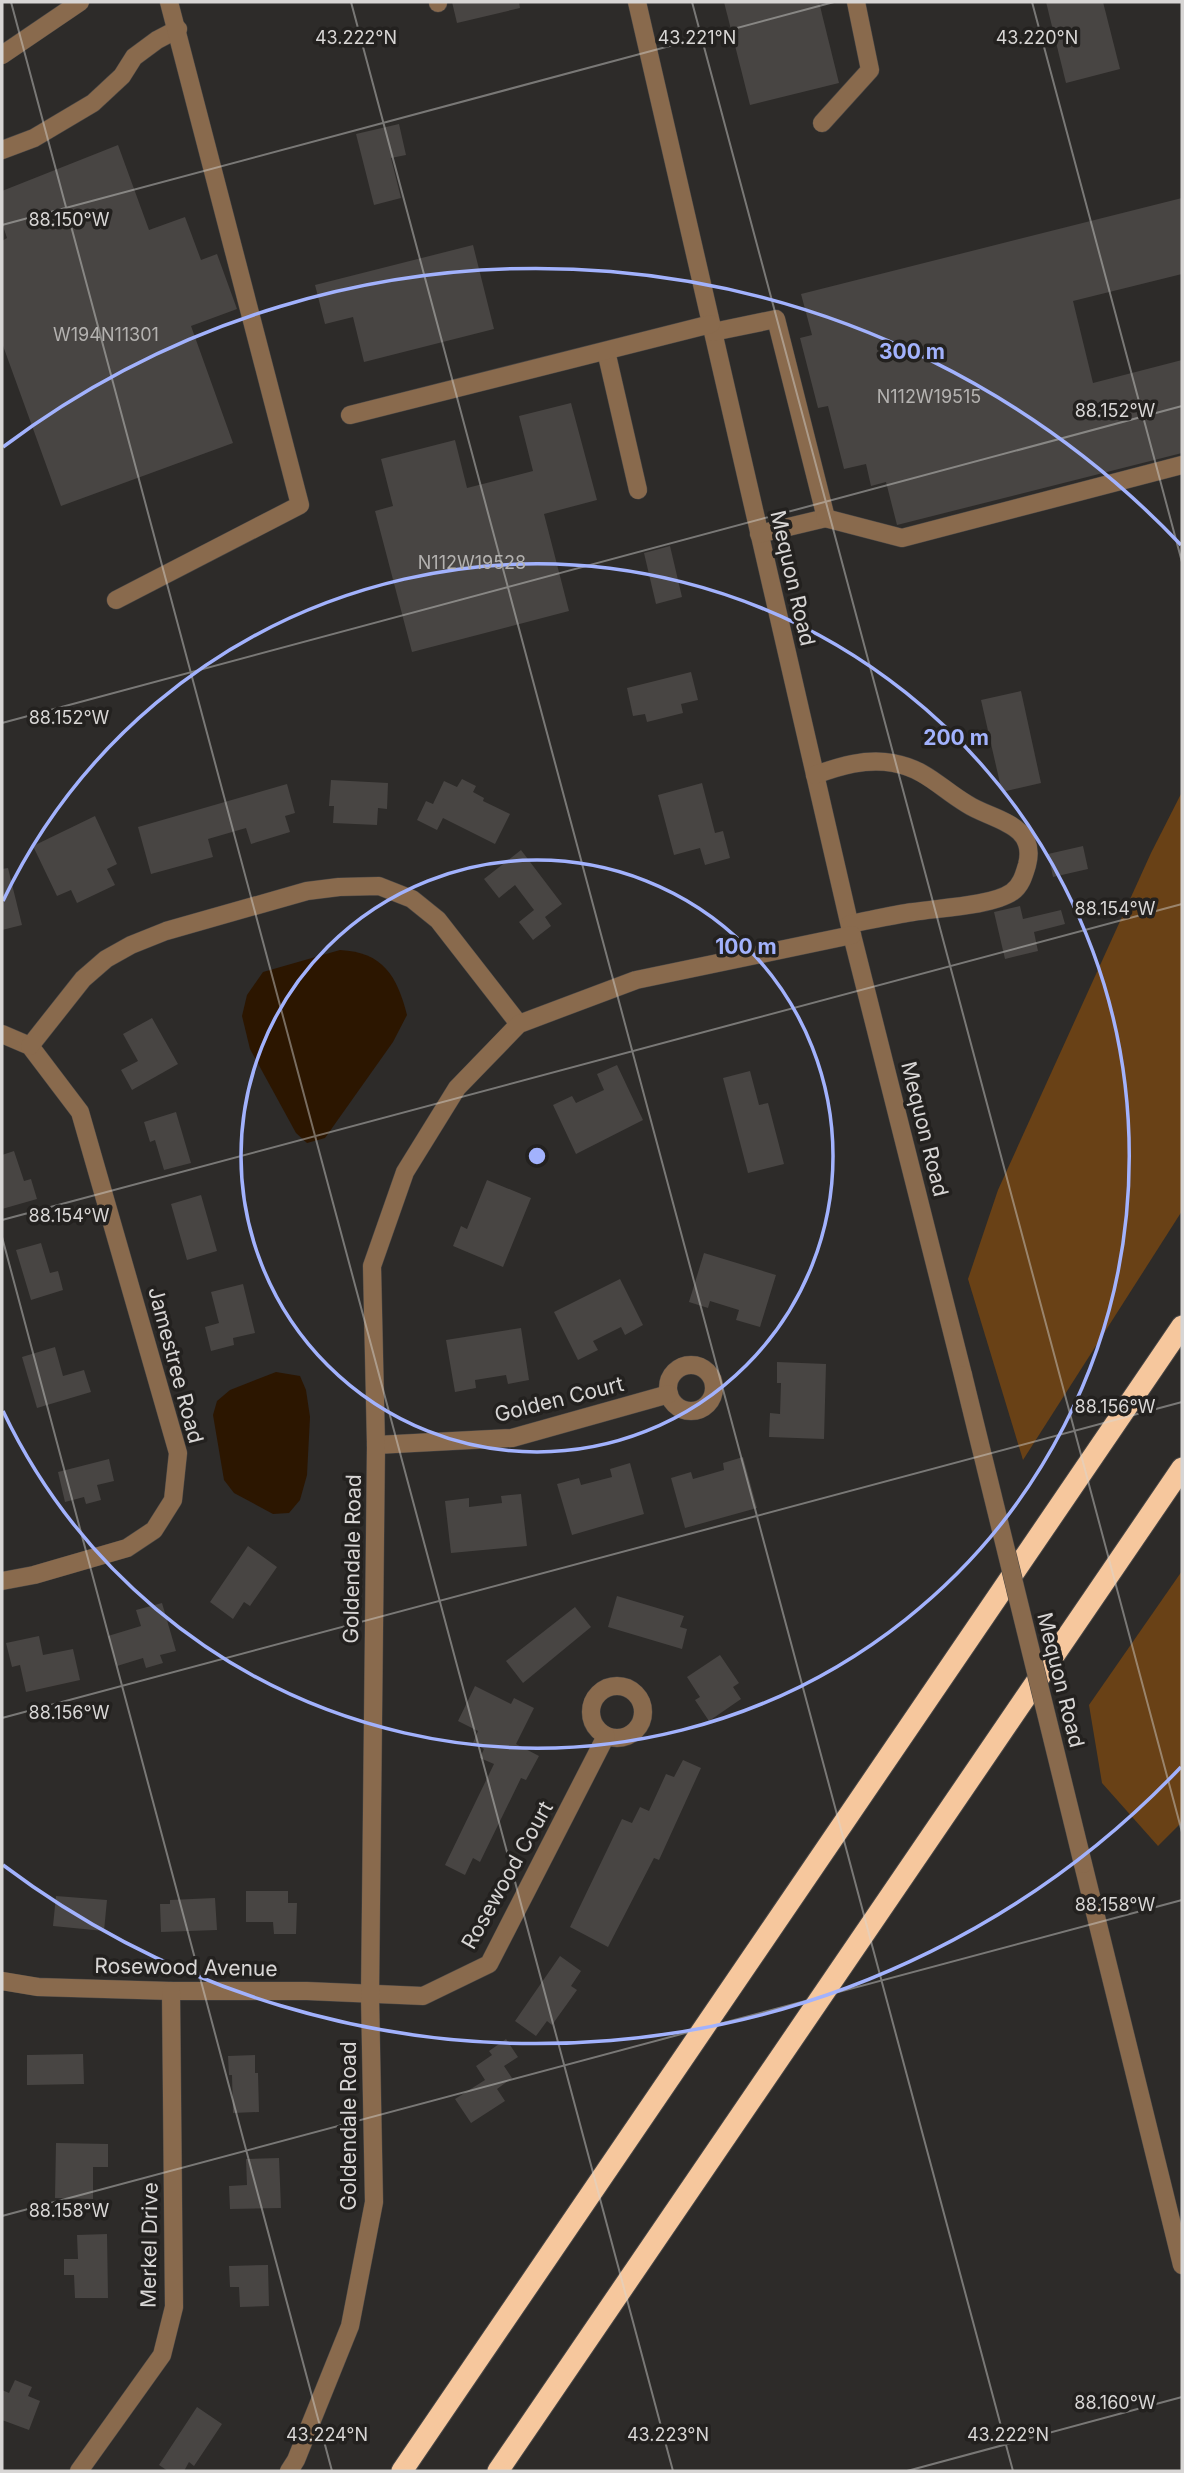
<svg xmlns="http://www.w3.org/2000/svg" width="1184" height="2473" viewBox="0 0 1184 2473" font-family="Inter,sans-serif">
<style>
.green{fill:#694116}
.water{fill:#2c1600}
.building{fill:#484543}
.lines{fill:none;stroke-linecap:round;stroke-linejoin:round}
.minor-casing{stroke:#484645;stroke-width:19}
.highway-casing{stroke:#484645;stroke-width:23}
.minor{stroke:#896a4d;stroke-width:18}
.highway{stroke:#f6c79d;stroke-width:21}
.minor-bridge-casing{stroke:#484645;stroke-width:19;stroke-linecap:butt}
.minor-bridge{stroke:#896a4d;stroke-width:18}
.ticks{fill:none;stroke:#d8d6d5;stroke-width:2;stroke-opacity:0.45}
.ring{fill:none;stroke:#a2b2fd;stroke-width:3.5}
.labels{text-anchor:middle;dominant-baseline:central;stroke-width:7;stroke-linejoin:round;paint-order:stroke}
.number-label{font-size:18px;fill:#b4b2b0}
.street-label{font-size:21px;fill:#d8d6d5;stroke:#23211f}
.ticks-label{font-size:18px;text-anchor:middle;fill:#d8d6d5;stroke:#23211f;stroke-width:7;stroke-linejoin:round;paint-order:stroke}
.centre{fill:#a2b2fd;stroke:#23211f;stroke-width:3.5}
.ring-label{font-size:21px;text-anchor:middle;font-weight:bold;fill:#a2b2fd;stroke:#23211f;stroke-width:7;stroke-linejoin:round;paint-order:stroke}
</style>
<rect width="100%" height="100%" fill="#2d2b29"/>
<g class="green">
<path d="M1182,792v419l-159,249 -55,-181 30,-89 153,-337z"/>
<path d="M1182,1571v251l-24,24 -56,-63 -13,-78z"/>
</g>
<g class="water">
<path d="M340,950c43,2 57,26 67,65l-14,27 -68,96 -18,5 -11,-10 -46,-84 -8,-33 5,-21 16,-23z"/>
<path d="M276,1372l24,4 6,14 4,27 -3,58 -7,25 -11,13 -16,1 -39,-21 -10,-13 -11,-65 4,-14 13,-11z"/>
</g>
<g class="building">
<path d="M452,2h67l1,6 -63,15z"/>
<path d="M724,2h95l20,81 -89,22z"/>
<path d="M1046,2h57l17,67 -54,14z"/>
<path d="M399,124l7,31 -15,3 10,40 -27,7 -18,-71z"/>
<path d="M118,145l31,85 36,-13 16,43 16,-6 20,55 -46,17 42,117 -172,63 -59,-163v-102l5,-3 -5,-15v-32z"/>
<path d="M1182,198v76l-109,27 20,82 89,-23v93l-285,72 -11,-43 -15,4 -5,-22 -22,5 -16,-63 -10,2 -18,-70 12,-3 -11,-41z"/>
<path d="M473,245l21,84 -130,33 -11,-45 -28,7 -10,-39z"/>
<path d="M571,403l26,97 -53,14 25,97 -157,41 -37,-141 18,-5 -12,-47 74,-19 12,48 66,-17 -14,-55z"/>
<path d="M670,546l12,51 -26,7 -12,-51z"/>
<path d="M691,672l7,28 -17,4 2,9 -36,9 -2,-8 -12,2 -6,-28z"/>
<path d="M1021,691l20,92 -39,9 -21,-92z"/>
<path d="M462,779l14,7 -3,6 11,6 -1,3 27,13 -15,30 -52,-26 -6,12 -20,-10 9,-19 7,3 11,-23 13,6z"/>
<path d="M331,780l57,3 -1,26 -9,-1 -1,17 -44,-2 1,-17h-5z"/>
<path d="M702,783l13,50 8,-2 7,27 -25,7 -5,-17 -26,7 -16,-60z"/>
<path d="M287,784l8,29 -10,3 5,16 -39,12 -5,-16 -38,11 5,18 -62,17 -13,-47z"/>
<path d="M95,816l22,48 -10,5 8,16 -38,18 -6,-13 -14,6 -24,-50z"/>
<path d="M1083,846l5,23 -35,8 -5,-23z"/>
<path d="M521,850l41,54 -17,13 6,9 -18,14 -14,-18 15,-12 -19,-25 -16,13 -15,-19z"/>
<path d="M8,868l14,57 -20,5v-61z"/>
<path d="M1020,906l3,13 38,-9 4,14 -31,8 4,19 -33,8 -11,-47z"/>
<path d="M152,1018l26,46 -46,26 -11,-20 17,-9 -15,-27z"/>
<path d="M617,1065l26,55 -67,34 -23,-49 19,-9 4,7 28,-13 -7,-16z"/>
<path d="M750,1071l9,34 9,-2 16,61 -36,9 -25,-95z"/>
<path d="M176,1112l15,51 -27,7 -9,-30 -5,2 -6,-20z"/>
<path d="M14,1151l10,30 7,-2 6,20 -35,10v-54z"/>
<path d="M487,1180l44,18 -28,69 -50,-21 8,-20 6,3z"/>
<path d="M201,1195l16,56 -30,9 -16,-56z"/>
<path d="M41,1243l9,30 8,-2 5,19 -32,10 -15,-50z"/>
<path d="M704,1253l72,22 -16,52 -24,-7 3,-10 -29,-9 -2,7 -19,-6z"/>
<path d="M620,1279l23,46 -18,10 -4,-8 -28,14 5,9 -20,10 -24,-48z"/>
<path d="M243,1284l12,49 -22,5 1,7 -23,6 -6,-24 14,-4 -8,-31z"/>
<path d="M521,1328l8,52 -21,4 -2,-9 -31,5 1,8 -21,4 -9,-52z"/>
<path d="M55,1347l8,29 21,-6 7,22 -54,16 -15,-51z"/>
<path d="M777,1362l49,2 -2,75 -55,-2 1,-24 10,1 1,-31h-4z"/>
<path d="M743,1457l14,51 -72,20 -14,-50 20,-6 2,7 31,-9 -1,-7z"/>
<path d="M109,1459l5,22 -17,4 4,15 -15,4 -2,-7 -19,5 -7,-30z"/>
<path d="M630,1463l14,51 -72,21 -15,-51 22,-6 2,7 31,-8 -2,-8z"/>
<path d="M521,1494l6,52 -76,7 -6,-52 24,-3v9l33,-4 -1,-7z"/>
<path d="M248,1546l29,21 -27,39 -6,-4 -11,17 -23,-17z"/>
<path d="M617,1596l67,20 -4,11 7,2 -5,20 -74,-22z"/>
<path d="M162,1603l14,48 -16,4 3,8 -17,5 -3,-10 -26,8 -9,-30 33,-10 -5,-16z"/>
<path d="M575,1607l16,20 -68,56 -17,-22z"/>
<path d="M39,1636l4,19 30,-6 7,31 -54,12 -6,-27 -8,2 -6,-24z"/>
<path d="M720,1655l19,28 -6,4 8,12 -32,22 -14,-21 5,-3 -13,-20z"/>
<path d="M475,1686l36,18 3,-6 20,10 -18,36 23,12 -13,24 -5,-2 -41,84 -7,-4 -8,17 -20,-10 49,-101 -14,-6 4,-9 -11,-6 5,-12 -20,-10z"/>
<path d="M683,1760l18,8 -42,92 -5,-2 -46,89 -38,-20 52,-108 10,4 8,-16 9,4 17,-37 8,3z"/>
<path d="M246,1891h42v12h9l-1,31h-22l-1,-12h-27z"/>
<path d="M56,1896l51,4 -3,31 -51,-5z"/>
<path d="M215,1898l2,32 -56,2 -1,-28h10v-4z"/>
<path d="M560,1956l21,15 -10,15 6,4 -25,35 -5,-4 -11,15 -21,-15z"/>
<path d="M506,2039l12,18 -14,9 8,12 -15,11 8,12 -34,22 -16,-24 30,-19 -9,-14 16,-11 -3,-4z"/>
<path d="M83,2054l1,30 -57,1v-30z"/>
<path d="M255,2055v18h3l1,39 -26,1 -1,-38h-3l-1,-19z"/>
<path d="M56,2143l52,1v23h-15v32l-38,-1z"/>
<path d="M279,2158l2,50 -51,1 -1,-23 18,-1 -1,-26z"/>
<path d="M107,2234l1,64h-33l-1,-23h-10v-16h14l-1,-24z"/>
<path d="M268,2265l1,41 -29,1 -1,-20h-9l-1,-21z"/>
<path d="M15,2380l17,7 -4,9 12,5 -11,29 -27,-10v-30l7,3z"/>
<path d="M197,2407l25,17 -28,42 -5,-4 -5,9h-16l-9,-6z"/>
</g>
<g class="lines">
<g class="minor-casing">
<g id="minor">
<path d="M438,2v1"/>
<path d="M637,2l215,933 111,440"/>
<path d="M2,55l78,-53"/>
<path d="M822,123l48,-53 -14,-68"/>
<path d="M2,150l32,-12 59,-35 29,-27 12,-19 23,-17 21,-11"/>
<path d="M713,332l63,-13 50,199 -67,16"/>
<path d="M606,351l32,139"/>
<path d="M350,415l361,-91"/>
<path d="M825,518l77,20 280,-73"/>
<path d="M116,600l184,-95 -131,-503"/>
<path d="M815,775c25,-9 51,-17 78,-12 33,6 47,25 74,41 24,16 71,19 60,61 -3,10 -6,21 -15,27 -20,14 -75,16 -99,20 -21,3 -42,8 -63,12"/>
<path d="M2,1034l28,12 50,66 98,341 -5,47 -19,30 -27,18 -93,27 -32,6"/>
<path d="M30,1046l53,-67 23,-20 25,-14 35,-14 141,-40 32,-4 40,-1 33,13 26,21 81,104"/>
<circle cx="691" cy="1388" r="23"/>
<path d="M376,1445l136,-7 157,-44"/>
<circle cx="617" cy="1712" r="26"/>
<path d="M1083,1864l99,401"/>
<path d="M2,1981l36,6 133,4h136l116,5 66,-32 117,-228"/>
<path d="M79,2471l83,-116 12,-48 -3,-316"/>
<path d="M289,2471l7,-11 54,-134 24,-124 -4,-206 6,-551 -4,-179 33,-94 52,-84 62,-64 117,-44 216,-45"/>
</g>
</g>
<g class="highway-casing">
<g id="highway">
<path d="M402,2471l780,-1145"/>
<path d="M498,2471l684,-1003"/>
</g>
</g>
<use href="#minor" class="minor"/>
<use href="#highway" class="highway"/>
<g class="minor-bridge-casing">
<path id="minor-bridge" d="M963,1375l120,489"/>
</g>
<use href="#minor-bridge" class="minor-bridge"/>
</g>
<path class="ticks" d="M11,2l662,2469M351,2l662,2469M692,2l490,1830M1032,2l150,560M2,225l832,-223M2,723l1180,-317M2,1220l1180,-316M2,1237l330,1234M2,1718l1180,-316M2,2216l1180,-316M907,2471l275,-74"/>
<g class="ring">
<circle cx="537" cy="1156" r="296"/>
<path d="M3 901A592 592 0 1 1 3 1411"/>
<path d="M1181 1767A888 888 0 0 1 3 1865M3 447A888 888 0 0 1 1181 545"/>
</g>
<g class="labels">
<g class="number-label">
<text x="106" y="334">W194N11301</text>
<text x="929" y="396">N112W19515</text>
<text x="472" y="562">N112W19528</text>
</g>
<g class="street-label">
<text transform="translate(793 578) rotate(77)">Mequon Road</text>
<text transform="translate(925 1129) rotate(76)">Mequon Road</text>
<text transform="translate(176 1365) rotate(75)">Jamestree Road</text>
<text transform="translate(559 1399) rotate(-14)">Golden Court</text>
<text transform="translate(352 1559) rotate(-89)">Goldendale Road</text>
<text transform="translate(1061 1680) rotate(76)">Mequon Road</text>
<text transform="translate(507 1875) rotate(-61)">Rosewood Court</text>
<text transform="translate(186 1967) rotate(1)">Rosewood Avenue</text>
<text transform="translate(348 2126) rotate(-90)">Goldendale Road</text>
<text transform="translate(149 2245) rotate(-89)">Merkel Drive</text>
</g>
</g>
<g class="ticks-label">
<text x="356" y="44">43.222°N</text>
<text x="1037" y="44">43.220°N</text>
<text x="697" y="44">43.221°N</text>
<text x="69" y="226">88.150°W</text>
<text x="1115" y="417">88.152°W</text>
<text x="69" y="724">88.152°W</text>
<text x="1115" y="915">88.154°W</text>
<text x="69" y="1222">88.154°W</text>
<text x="1115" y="1413">88.156°W</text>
<text x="69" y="1719">88.156°W</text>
<text x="1115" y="1911">88.158°W</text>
<text x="69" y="2217">88.158°W</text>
<text x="1115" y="2409">88.160°W</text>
<text x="327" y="2441">43.224°N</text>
<text x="668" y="2441">43.223°N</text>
<text x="1008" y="2441">43.222°N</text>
</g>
<circle cx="537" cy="1156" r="10" class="centre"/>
<g class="ring-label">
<text x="912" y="359">300 m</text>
<text x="956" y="745">200 m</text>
<text x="746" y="954">100 m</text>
</g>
<rect width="1184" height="2473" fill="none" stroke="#d8d6d5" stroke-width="7"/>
</svg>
